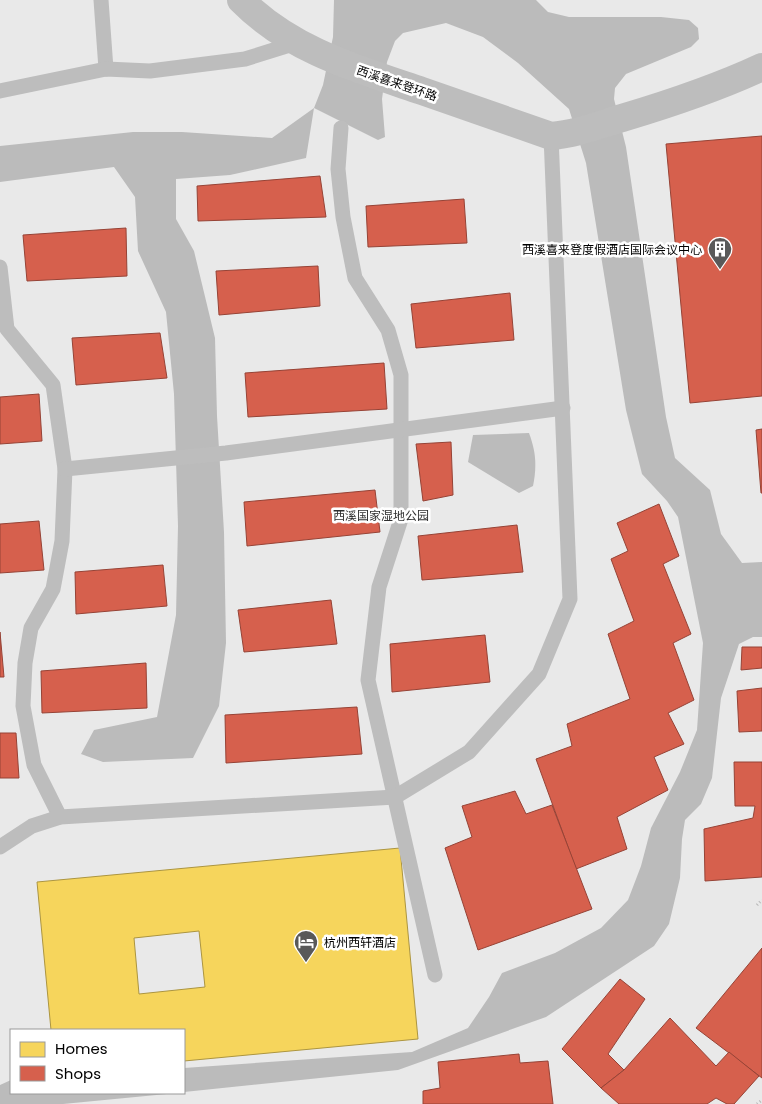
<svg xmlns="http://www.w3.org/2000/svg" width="762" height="1104" viewBox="0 0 762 1104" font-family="Poppins,'Noto Sans SC',sans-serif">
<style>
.green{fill:#e9e9e9;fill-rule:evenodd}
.water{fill:#bbb}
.homes{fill:#f6d55c;stroke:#ac9540;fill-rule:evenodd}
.shops{fill:#d6604d;stroke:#964336}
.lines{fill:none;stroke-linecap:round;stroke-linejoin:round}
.path{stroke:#b8b8b8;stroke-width:3;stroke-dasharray:1 2.5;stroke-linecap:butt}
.lane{stroke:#bdbdbd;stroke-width:15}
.street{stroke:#bdbdbd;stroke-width:28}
.labels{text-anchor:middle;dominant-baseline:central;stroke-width:5;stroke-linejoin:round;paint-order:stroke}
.street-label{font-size:12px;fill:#000;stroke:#fff}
.poi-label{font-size:12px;fill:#000;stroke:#fff;text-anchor:end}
.park-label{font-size:12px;fill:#2e2e2e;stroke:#fff}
</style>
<rect width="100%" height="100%" fill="#fff"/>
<path class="green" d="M0,0h762v1104h-762zM11,1030h173v63h-173z"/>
<g class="water">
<path d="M334,0h202l12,12 21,5h92l28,3 9,8 1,11 -8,8 -65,27 -11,14 -1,11 12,48 40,270 9,41 35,32 11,44 21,29 20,-1v75h-9l-14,7 -18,54 -9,80 -11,26 -16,16 -3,19 -2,39 -11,46 -15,22 -108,71 -148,53 -214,22v-24l228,-16 56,-24 21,-31 13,-24 53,-20 46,-25 27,-28 13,-34 10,-38 29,-56 17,-42 6,-87 -25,-126 -11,-16 -25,-27 -16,-64 -40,-247 -17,-54 -51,-46 -35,-26 -37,-14 -43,10 -8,8 -8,21 -5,37 3,38 -7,3 -64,-32 -8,50 -76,17 -54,4v40l18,32 21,87 2,78 7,116 2,111 -7,63 -26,52 -90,4 -22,-8 13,-24 63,-13 19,-102 2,-89 -4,-132 -8,-82 -28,-61 -3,-54 -21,-30 -114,15v-36l133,-14h49l90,6 42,-30 9,-23 10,-48z"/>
<path d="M529,433c7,19 8,33 4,53l-14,7 -51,-31 5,-27z"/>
<path d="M11,1080v13h166l-114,11h-63v-19z"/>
</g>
<path class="homes" d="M400,848l18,191 -234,22v-31h-133l-14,-148zM199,931l6,56 -66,7 -5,-56z"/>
<g class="shops">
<path d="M762,136v260l-72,7 -24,-259z"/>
<path d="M320,176l6,41 -128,4 -1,-35z"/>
<path d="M464,199l3,44 -99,4 -2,-41z"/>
<path d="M126,228l1,48 -100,5 -4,-46z"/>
<path d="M318,266l2,40 -101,9 -3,-44z"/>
<path d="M510,293l4,47 -98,8 -5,-44z"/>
<path d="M160,333l7,45 -91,7 -4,-47z"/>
<path d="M384,363l3,46 -139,8 -3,-44z"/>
<path d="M39,394l3,47 -42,3v-47z"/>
<path d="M762,429v64h-1l-5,-63z"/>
<path d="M451,442l2,53 -30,6 -7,-57z"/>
<path d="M375,490l5,42 -133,14 -3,-44z"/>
<path d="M659,504l20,52 -16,8 28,70 -18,9 21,57 -26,13 16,31 -30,13 14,33 -51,27 10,32 -51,20 -40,-110 36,-13 -5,-22 63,-25 -22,-65 26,-13 -23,-62 17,-8 -11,-28z"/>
<path d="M39,521l5,49 -44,3v-49z"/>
<path d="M517,525l6,47 -101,8 -4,-44z"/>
<path d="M163,565l4,41 -91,8 -1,-42z"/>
<path d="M331,600l6,44 -93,8 -6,-42z"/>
<path d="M0,632l4,45h-4z"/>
<path d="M485,635l5,47 -98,10 -2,-48z"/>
<path d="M742,647h20v21l-21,2z"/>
<path d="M146,663l1,45 -105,5 -1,-42z"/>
<path d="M762,688v43l-23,1 -2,-41z"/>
<path d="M357,707l5,47 -136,9 -1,-48z"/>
<path d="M0,733h16l3,45h-19z"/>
<path d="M734,762h28v115l-57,4 -1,-52 49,-11 2,-12h-20z"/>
<path d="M515,791l11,23 26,-9 40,104 -114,41 -33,-102 27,-11 -10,-31z"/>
<path d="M762,948v130l-66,-50z"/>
<path d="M620,979l25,20 -37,55 16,16 -23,18 -39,-39z"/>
<path d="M670,1018l46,48 13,-14 30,24 -25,28h-7l-11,-6 -9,6h-88l-18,-16 23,-18z"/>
<path d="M519,1054l1,9 28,-2 5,43h-130v-13l17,-3 -2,-26z"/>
</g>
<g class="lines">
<g class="path">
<path d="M757,905l5,-5"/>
<path d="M757,1104l5,-4"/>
</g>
<g class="lane">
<path d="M101,0l5,69"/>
<path d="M0,91l106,-22 44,2 95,-12 51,-16"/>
<path d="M341,128l-3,41 5,48 12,61 33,52 13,45v144l-22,68 -11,93 67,295"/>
<path d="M0,267l7,62 46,56 12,84 -3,72 -9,48 -22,39 -6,35 -2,43 11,59 26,52"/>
<path d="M65,469l161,-16 337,-45"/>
<path d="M0,847l32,-21 28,-9 335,-20 74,-45 70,-78 31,-75 -19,-463"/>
</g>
<path class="street" d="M241,0c49,50 116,69 181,91 43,15 86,30 129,45 25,-2 48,-11 71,-18 47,-14 95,-30 140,-51"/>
</g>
<defs>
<g id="building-pin" transform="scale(1.25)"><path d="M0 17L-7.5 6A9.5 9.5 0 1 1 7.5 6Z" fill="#595959" stroke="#fff"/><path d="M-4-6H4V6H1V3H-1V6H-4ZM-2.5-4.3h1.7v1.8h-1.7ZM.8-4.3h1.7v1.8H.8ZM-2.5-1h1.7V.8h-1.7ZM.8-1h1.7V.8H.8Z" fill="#fff"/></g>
<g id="hotel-pin" transform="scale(1.25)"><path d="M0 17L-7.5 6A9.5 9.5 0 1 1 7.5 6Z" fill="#595959" stroke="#fff"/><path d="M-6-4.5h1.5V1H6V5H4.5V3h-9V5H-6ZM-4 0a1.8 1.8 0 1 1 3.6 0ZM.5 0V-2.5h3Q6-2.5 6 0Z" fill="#fff"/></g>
</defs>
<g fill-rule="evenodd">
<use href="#building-pin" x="720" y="249"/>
<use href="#hotel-pin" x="306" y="942"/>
</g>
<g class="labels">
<g class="street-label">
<text transform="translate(397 83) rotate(19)">西溪喜来登环路</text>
</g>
<g class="poi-label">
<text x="702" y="249">西溪喜来登度假酒店国际会议中心</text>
<text x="324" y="942" text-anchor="start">杭州西轩酒店</text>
</g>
<g class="park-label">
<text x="381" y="515">西溪国家湿地公园</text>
</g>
</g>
<rect x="10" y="1029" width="175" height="65" fill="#ffffff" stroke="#999999"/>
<rect x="20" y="1042" width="25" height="15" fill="#f6d55c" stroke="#999999"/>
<text x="55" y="1054" font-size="15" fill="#000000">Homes</text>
<rect x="20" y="1066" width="25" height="15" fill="#d6604d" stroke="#999999"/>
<text x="55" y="1079" font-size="15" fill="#000000">Shops</text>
</svg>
